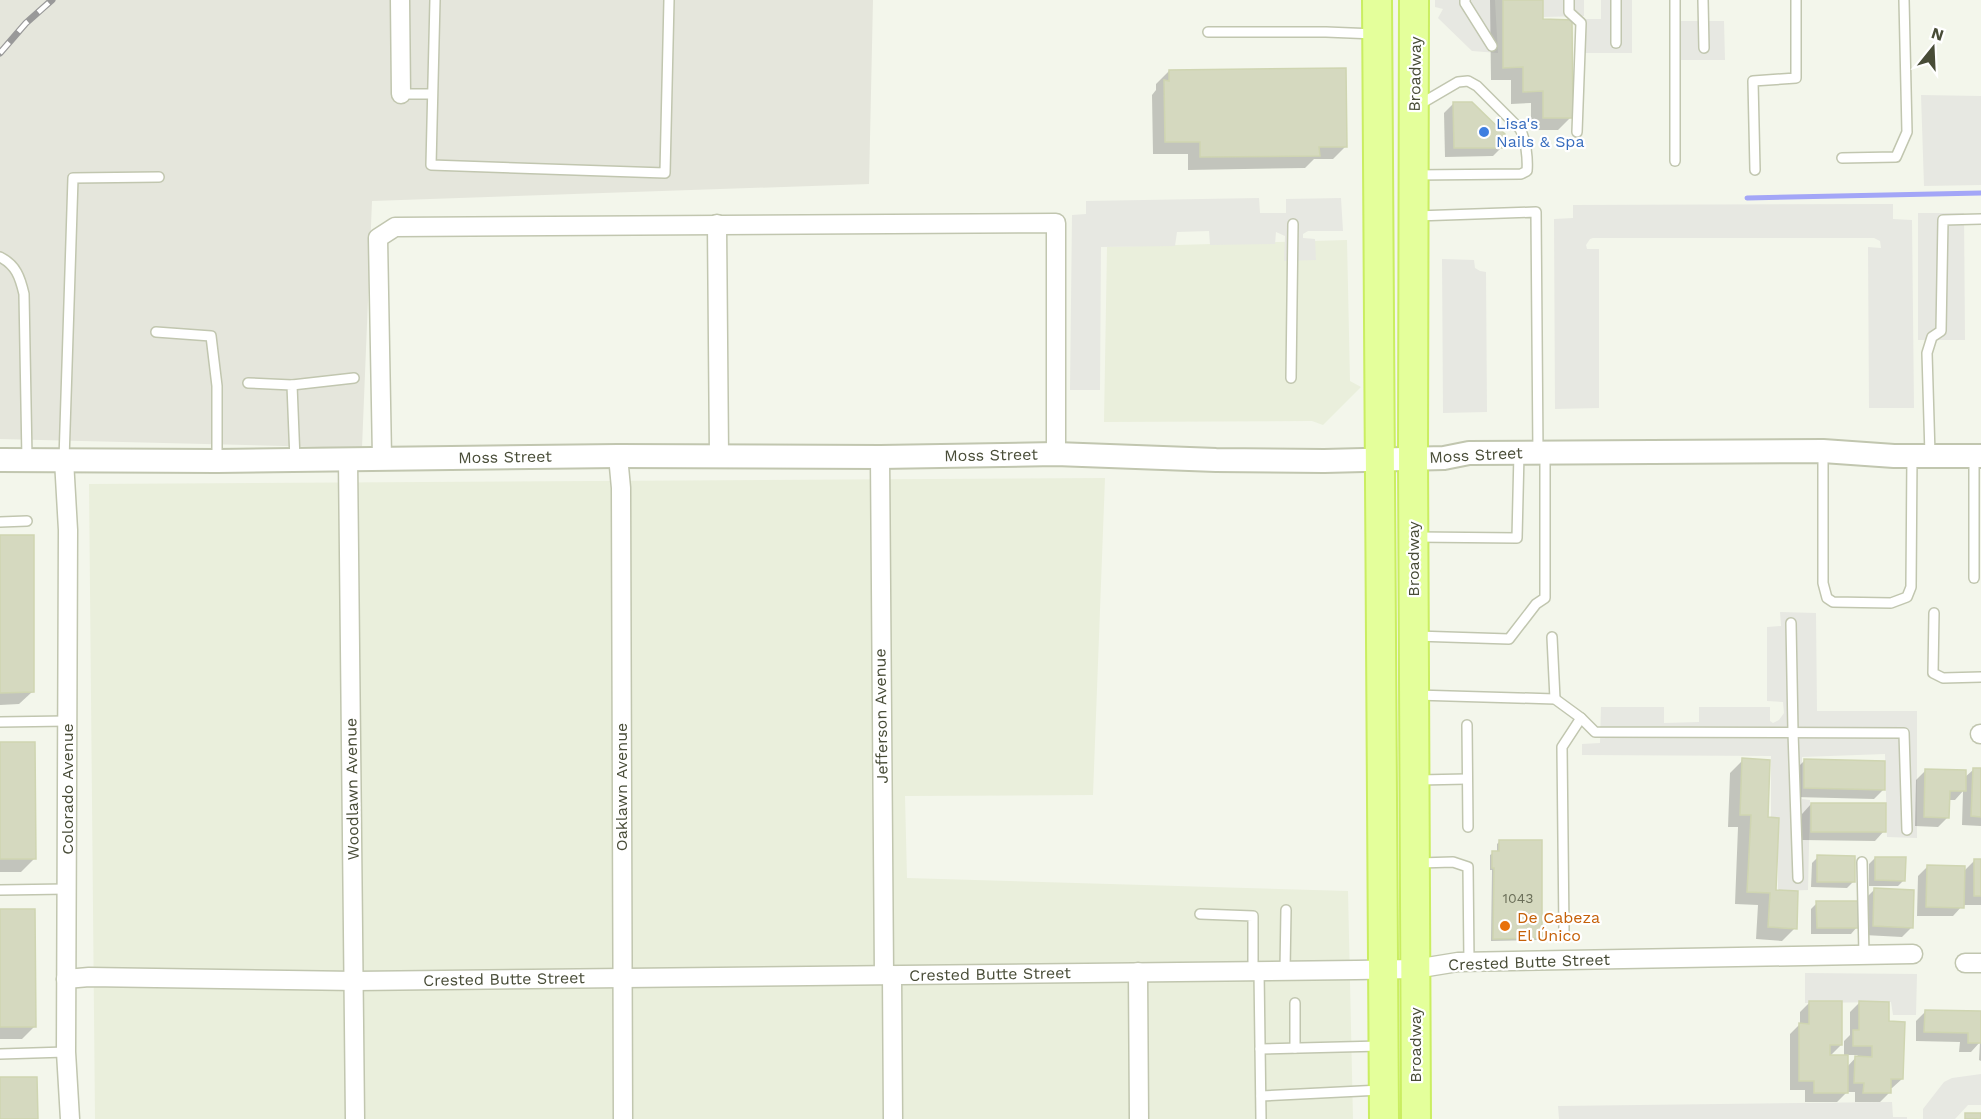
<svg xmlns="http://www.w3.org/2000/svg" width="1981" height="1119" viewBox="0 0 1981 1119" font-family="'Work Sans',sans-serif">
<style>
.residential{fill:#eaefdc}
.industrial{fill:#e5e6dc}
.parking{fill:#e7e8e2}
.shadow{fill:#0003;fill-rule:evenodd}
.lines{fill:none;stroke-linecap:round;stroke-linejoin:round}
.stream{stroke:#a3a6f7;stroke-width:5}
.building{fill:#d5d9bf;stroke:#cfd5b1;stroke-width:1.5}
.service-casing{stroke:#c1c6af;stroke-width:12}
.minor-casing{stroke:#c1c6af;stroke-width:21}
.tertiary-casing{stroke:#c1c6af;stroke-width:26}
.primary-casing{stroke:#caee61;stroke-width:32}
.service{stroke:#fff;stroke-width:9}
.minor{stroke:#fff;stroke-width:18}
.tertiary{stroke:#fff;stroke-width:22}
.primary{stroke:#e4ff9b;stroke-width:28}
.rail-casing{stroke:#999;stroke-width:7}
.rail{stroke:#fff;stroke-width:4.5;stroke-dasharray:14;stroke-linecap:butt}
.shop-dot{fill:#3f7fe0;stroke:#fff;stroke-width:2}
.food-dot{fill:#e8710a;stroke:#fff;stroke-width:2}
.labels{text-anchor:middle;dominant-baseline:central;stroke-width:4.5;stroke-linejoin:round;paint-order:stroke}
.number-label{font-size:14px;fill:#6b6f59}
.street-label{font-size:16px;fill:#484c37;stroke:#fff}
.shop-label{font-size:16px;fill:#366cbe;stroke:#fff;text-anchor:start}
.food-label{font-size:16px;fill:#c56008;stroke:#fff;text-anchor:start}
</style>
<rect width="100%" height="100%" fill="#f3f6eb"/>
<g class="residential">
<path d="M1347,240l3,141 11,6 -38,38 -11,-4 -208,1 3,-175z"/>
<path d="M1105,478l-12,317 -188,1 2,82 441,13 5,228h-1258l-6,-635z"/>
</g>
<path class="industrial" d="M0,0h873l-4,184 -497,17 -10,247 -362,-9z"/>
<g class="parking">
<path d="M1435,0h60l3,53 -26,-2 -34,-33 5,-9 -8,-2z"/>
<path d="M1542,0h42v16l-41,1z"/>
<path d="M1601,0h31v53h-47v-34h16z"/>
<path d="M1681,21h43l1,39h-44z"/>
<path d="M1921,95l60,1v89l-57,1z"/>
<path d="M1259,198l1,15h26v-14l55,-1 2,33h-35l-5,3v4l12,1 1,21 -32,1 1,-25 -9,-4 -1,12 -65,1 -1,-14 -32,1 -2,14 -74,1 -1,143h-30l2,-175 14,-1v-13z"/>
<path d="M1893,204v15l19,1 2,188h-45l-1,-161 13,1 -1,-7 -6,-3h-281l-3,1 -4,6 1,4h12v159l-44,1 -1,-190 19,-1v-13z"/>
<path d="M1918,213h46l1,127h-47z"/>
<path d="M1442,259l32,1 1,8 5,3 6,1 1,140 -44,1z"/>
<path d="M1780,612l36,1 1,98h100v127l-30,-1 -2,-83 -83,3v42l8,1 -2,90 -30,1v-74h-7v-61l-189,-1v-11l18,-1 1,-36h63v16l35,-1v-15h71v14l3,2 6,-3 5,-7 -1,-11 -16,-1v-74l14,-1z"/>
<path d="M1805,973l112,1 -1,41h-23l-2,-13 -86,1z"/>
<path d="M1981,1074v31h-13l-13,14h-32v-10l21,-27 8,-4z"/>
<path d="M1892,1102l1,15h14v2h-348l-1,-13z"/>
</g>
<g class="shadow">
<path d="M1490,0h51l1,21 29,96 -13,13h-27v-27l-20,1v-24h-20z"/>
<path d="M1169,71l177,75 -13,13h-19l-9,9 -117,2v-16h-35l-1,-59 4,-5v-6z"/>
<path d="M1454,103l48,44 -9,9 -48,1 -1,-44z"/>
<path d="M0,537l32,155 -13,12 -19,1z"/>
<path d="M0,743l34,116 -13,13h-21z"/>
<path d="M1743,760l23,59 8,73 21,36 -13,13 -26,-2 2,-34 -23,-1 3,-77h-10l2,-54z"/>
<path d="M1805,760l78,30 -9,9 -79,-2v-27z"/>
<path d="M1926,770l38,8 9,-8h8v56l-19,-1 1,-34 -8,9h-7v17l-10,10 -23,-1 1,-46z"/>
<path d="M1811,804l73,27 -9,10 -73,-1v-26z"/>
<path d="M1500,841l40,96 -2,3 -47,1 1,-71h-2v-15l3,-2h4v-9z"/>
<path d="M1818,857l36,24 -7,7 -36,-1 1,-24z"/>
<path d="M1875,858l29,22 -6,6h-29v-22z"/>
<path d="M1975,860h6v45h-18l-10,11h-36l1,-40 9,-9 36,5z"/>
<path d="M1874,890l38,37 -10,10 -38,-2 1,-36z"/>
<path d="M1817,903l40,24 -6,7h-40v-25z"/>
<path d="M0,911l35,115 -13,13h-22z"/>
<path d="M1810,1002l31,43 -12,12h15v-16l6,-6v-23l10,-10 27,21 15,56 -10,9h-3v5l-9,9h-25v-10h-8l-10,10h-32v-12h-15v-56l10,-10v-12zM1847,1055h11l-11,12z"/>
<path d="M1926,1011l55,21v29l-2,-1 1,-18 -9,10h-12l1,-10 -44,-1v-20z"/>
</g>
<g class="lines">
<path class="stream" d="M1747,198l234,-5"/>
</g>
<g class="building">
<path d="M1503,0h40v19l29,1 1,98h-30v-27l-20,1v-25l-20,1z"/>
<path d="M1346,68l1,79h-28l1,9 -120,1v-15h-35l-1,-62 5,1v-11z"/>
<path d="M1453,102h19l33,32 -1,14h-50z"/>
<path d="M0,535h34v157l-34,1z"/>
<path d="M0,742h35l1,117h-36z"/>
<path d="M1742,758l28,2 -2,57 11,1 -3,72 22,1 -1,38 -29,-2 2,-34 -23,-1 4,-77h-11z"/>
<path d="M1804,759l81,2v29l-81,-2z"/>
<path d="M1973,768h8v49l-10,-1z"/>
<path d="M1925,769l41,1v21h-16l-1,27 -25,-1z"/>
<rect x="1811" y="803" width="75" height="29"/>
<path d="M1499,840h43v98l-49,1 1,-71h-2v-17h7z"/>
<path d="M1817,855l38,1v26h-38z"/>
<path d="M1875,857h31l-1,24 -30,-1z"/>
<rect x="1974" y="859" width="7" height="37"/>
<path d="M1927,865l38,1 -1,42 -38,-1z"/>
<path d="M1874,888l40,2 -1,38 -40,-2z"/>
<path d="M1816,901h42l1,27h-42z"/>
<path d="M0,909h35l1,118h-36z"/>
<path d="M1809,1001h33v44h-12v10h18v38h-34v-12h-15v-58l10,1z"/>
<path d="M1859,1001l30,1v19l16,1 -2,57h-12v14h-28l1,-10h-10l1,-27 17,1v-11h-19v-16h6z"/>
<path d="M1925,1010l56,1v32h-13v-10l-44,-1z"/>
<path d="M0,1077h37l1,42h-38z"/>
<rect x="1965" y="1113" width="16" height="6"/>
</g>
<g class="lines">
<g class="service-casing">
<g id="service">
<path d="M435,0l-4,165 234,8 4,-173"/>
<path d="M1465,0v3l27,43"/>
<path d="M1569,0v12l12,11 -4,109"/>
<path d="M1616,0v43"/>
<path d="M1703,0l1,48"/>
<path d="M1208,32h118l49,2"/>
<path d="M401,94h31"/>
<path d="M1842,158l54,-1 11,-25 -3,-132"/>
<path d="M1675,161v-161"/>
<path d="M1755,170l-2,-89 43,-3v-78"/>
<path d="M1415,175l106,-1 6,-3c1,-12 -1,-31 -7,-42l-43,-43 -9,-5 -10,1 -41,24"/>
<path d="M1416,216l120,-4 2,241"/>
<path d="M0,257c16,8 20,20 24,37l3,165"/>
<path d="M156,332l55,4 6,50v75"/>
<path d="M1291,378l2,-154"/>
<path d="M248,383l44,2 3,75"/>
<path d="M292,385l62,-7"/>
<path d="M1823,451v132l4,15 6,4 58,1 16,-6 4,-10 1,-131"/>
<path d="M1930,455l-3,-102 5,-16 9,-6 2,-111 38,-1"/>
<path d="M64,460l9,-282 86,-1"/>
<path d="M0,522l27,-1"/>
<path d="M1416,537l101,1 2,-85"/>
<path d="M1974,578v-122"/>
<path d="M1934,613l-1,60 10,5 38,-1"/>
<path d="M1791,623l2,109 5,146"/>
<path d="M1416,636l93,3 27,-35 9,-6v-146"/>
<path d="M1552,637l3,62"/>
<path d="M1416,695l139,4 26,19 14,14 309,1 3,97"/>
<path d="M0,722l67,-1"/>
<path d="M1467,725l1,102"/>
<path d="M1419,780l48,-1"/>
<path d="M1862,862l2,92"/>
<path d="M1419,863l34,-1 15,5 1,95"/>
<path d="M0,890l67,-1"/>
<path d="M1200,914l53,2v55"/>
<path d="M1564,931l-2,-184 19,-29"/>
<path d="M1285,970l1,-60"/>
<path d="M1259,971l2,148"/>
<path d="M1295,1003v45"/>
<path d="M1260,1049l121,-3"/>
<path d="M0,1054l66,-2"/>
<path d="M1261,1096l120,-6"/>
</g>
</g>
<g class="minor-casing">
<g id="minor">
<path d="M400,0l1,94"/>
<path d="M717,224l2,232"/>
<path d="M618,456l3,32 2,631"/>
<path d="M880,457l4,518"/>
<path d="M382,458l-4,-220 17,-11 661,-4v231"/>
<path d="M348,459l7,660"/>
<path d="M64,460l4,70 -2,522 4,67"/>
<path d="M1980,734h1"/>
<path d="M1965,963h16"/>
<path d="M1138,972l1,147"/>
<path d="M892,975l1,144"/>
<path d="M66,979l23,-2 266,4 1001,-11 59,-1 43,-7 455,-8"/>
</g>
</g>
<g class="tertiary-casing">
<path id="tertiary" d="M0,460l217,1 401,-5 262,1 176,-3 160,6 108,1 120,-3 25,-5 354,-2 71,5h87"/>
</g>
<g class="primary-casing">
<g id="primary">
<path d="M1377,0l7,1119"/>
<path d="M1414,0l-1,458 3,661"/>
</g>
</g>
<use href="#service" class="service"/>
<use href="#minor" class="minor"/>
<use href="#tertiary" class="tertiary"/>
<use href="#primary" class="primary"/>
<g class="rail-casing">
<path id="rail" d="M0,53l26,-30 26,-23"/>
</g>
<use href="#rail" class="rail"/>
</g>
<circle class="shop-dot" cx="1484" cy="132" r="6"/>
<circle class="food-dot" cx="1505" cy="926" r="6"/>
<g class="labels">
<g class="number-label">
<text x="1518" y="898">1043</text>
</g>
<g class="street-label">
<text transform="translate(1415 74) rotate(-89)">Broadway</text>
<text transform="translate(991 455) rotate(-1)">Moss Street</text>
<text transform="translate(1476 455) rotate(-3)">Moss Street</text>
<text transform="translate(505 457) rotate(-1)">Moss Street</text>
<text transform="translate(1413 559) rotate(-90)">Broadway</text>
<text transform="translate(881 716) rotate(-91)">Jefferson Avenue</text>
<text transform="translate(621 787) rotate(-90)">Oaklawn Avenue</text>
<text transform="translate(67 789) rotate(-90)">Colorado Avenue</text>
<text transform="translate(352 789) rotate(-91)">Woodlawn Avenue</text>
<text transform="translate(1529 962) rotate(-2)">Crested Butte Street</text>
<text transform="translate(990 974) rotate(-1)">Crested Butte Street</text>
<text transform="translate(504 979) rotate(-1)">Crested Butte Street</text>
<text transform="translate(1415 1045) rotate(-90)">Broadway</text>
</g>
<g class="shop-label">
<text x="1496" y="123">Lisa's<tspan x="1496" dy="18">Nails &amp; Spa</tspan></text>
</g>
<g class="food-label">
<text x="1517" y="917">De Cabeza<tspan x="1517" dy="18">El Único</tspan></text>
</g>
</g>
<g transform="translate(1933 48) rotate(18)" stroke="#ffffff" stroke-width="4.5" paint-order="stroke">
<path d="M0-4.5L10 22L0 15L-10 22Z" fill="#484c37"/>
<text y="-9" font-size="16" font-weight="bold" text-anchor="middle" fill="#484c37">N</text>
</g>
</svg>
